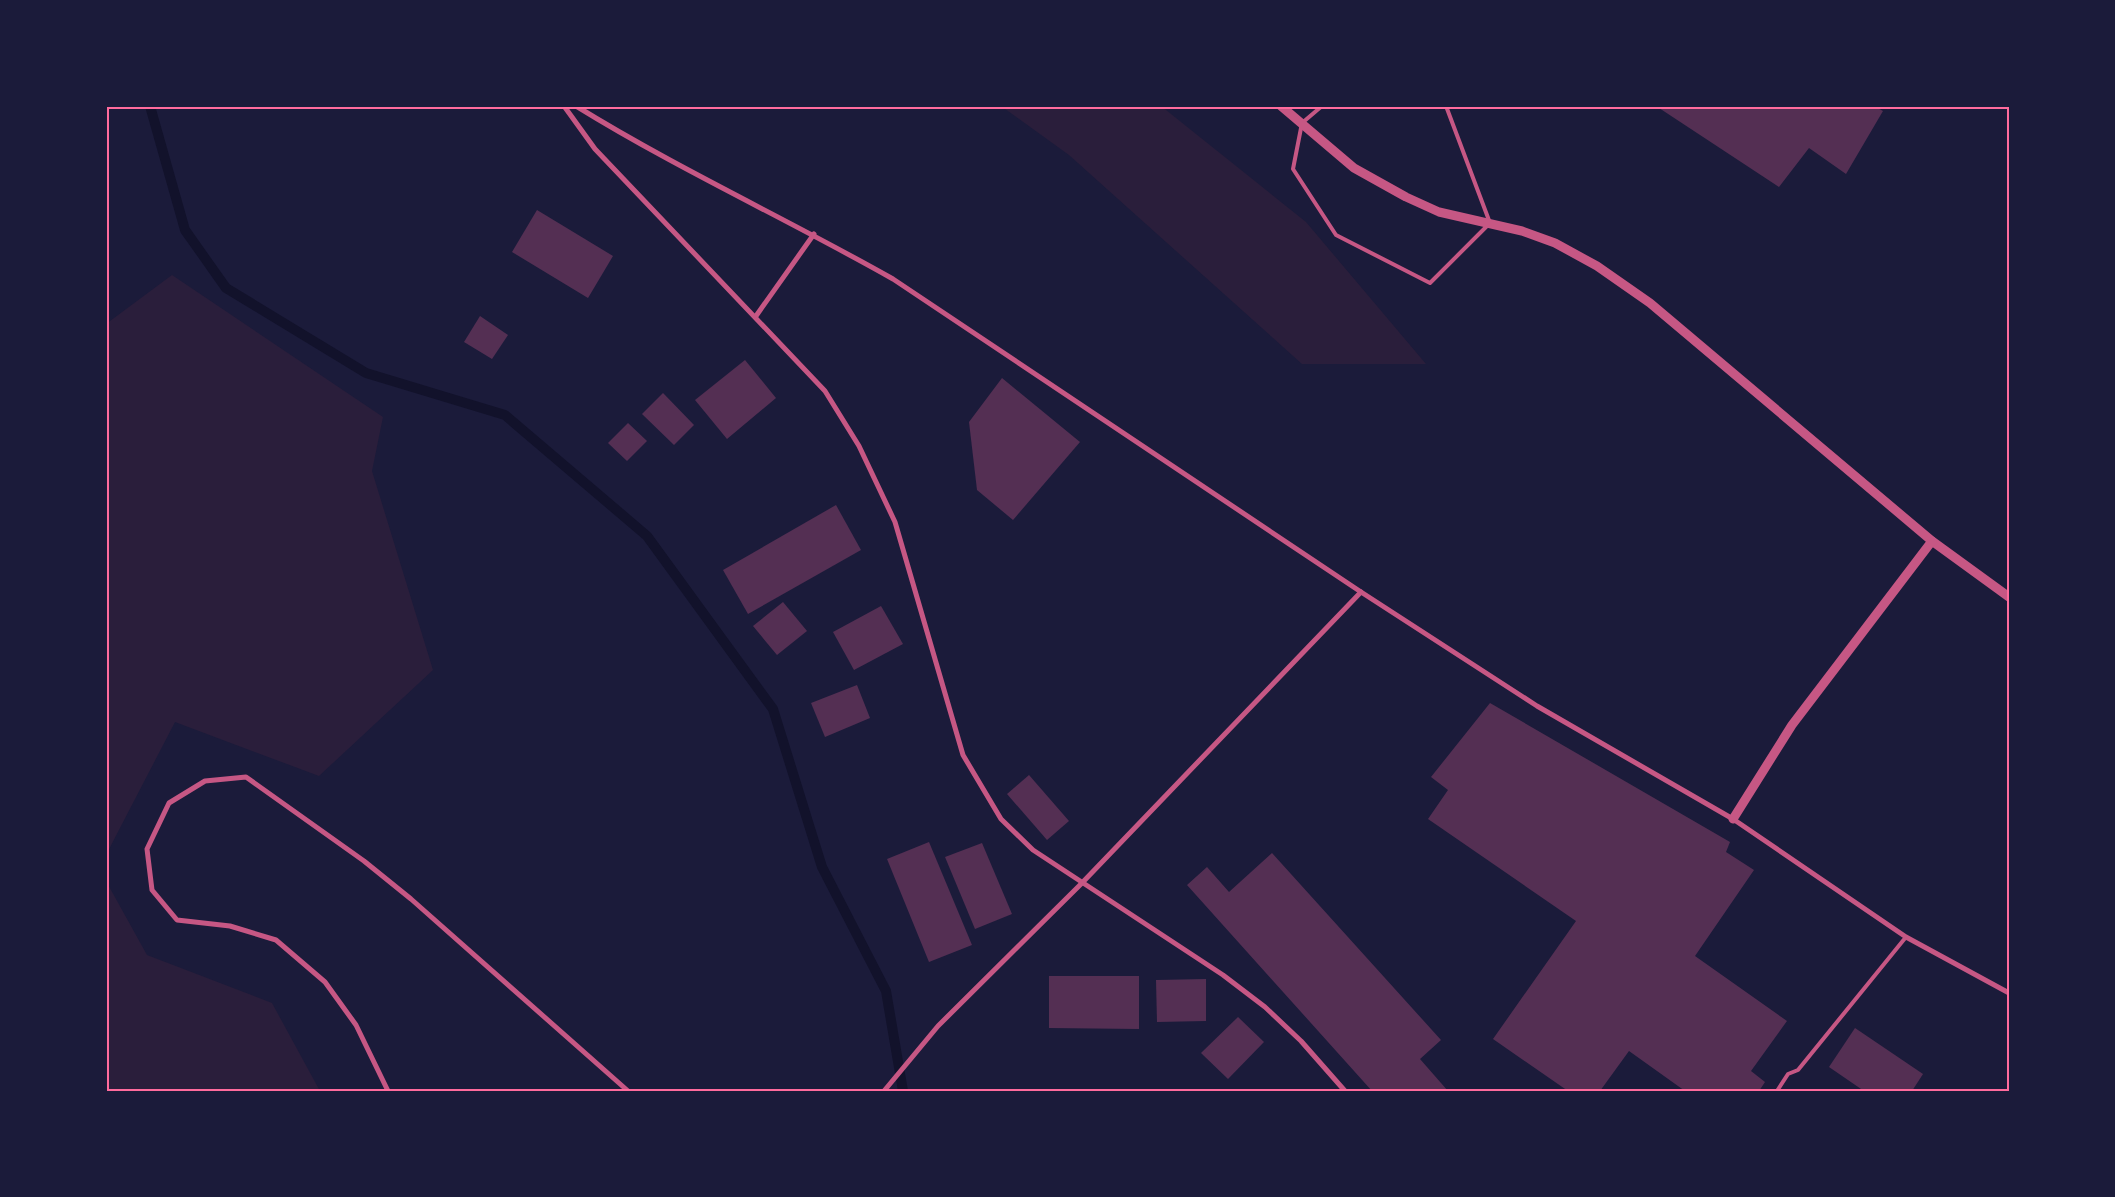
<svg xmlns="http://www.w3.org/2000/svg" width="2115" height="1197" viewBox="0 0 2115 1197" font-family="Signika,sans-serif">
<style>
.green{fill:#2a1e3b}
.lines{fill:none;stroke-linecap:round;stroke-linejoin:round}
.stream{stroke:#12122b;stroke-width:10}
.building{fill:#542f53}
.service{stroke:#c65784;stroke-width:4}
.minor{stroke:#c65784;stroke-width:5}
.tertiary{stroke:#c65784;stroke-width:9}
.neatline{fill:none;stroke:#ff6b9d;stroke-width:2}
</style>
<rect width="100%" height="100%" fill="#1b1b3a"/>
<g class="green">
<path d="M1001,106h160l145,116 120,142h-124l-233,-209z"/>
<path d="M172,275l211,142 -11,54 61,199 -114,106 -144,-54 -69,133v-531z"/>
<path d="M106,881l41,74 125,48 48,88h-214z"/>
</g>
<g class="lines">
<path class="stream" d="M150,106l35,124 41,58 140,85 139,42 142,121 126,173 49,158 64,124 17,100"/>
</g>
<g class="building">
<path d="M1656,106h218l9,5 -37,63 -37,-26 -30,39z"/>
<path d="M537,210l76,46 -25,42 -76,-46z"/>
<path d="M480,316l28,19 -16,24 -28,-17z"/>
<path d="M745,360l31,38 -49,41 -32,-39z"/>
<path d="M1002,378l78,64 -67,78 -36,-30 -8,-68z"/>
<path d="M663,393l31,32 -20,20 -32,-31z"/>
<path d="M628,423l19,18 -20,20 -19,-18z"/>
<path d="M836,505l25,45 -113,64 -25,-44z"/>
<path d="M783,602l24,29 -30,24 -24,-29z"/>
<path d="M881,606l22,38 -49,26 -21,-38z"/>
<path d="M857,685l13,33 -45,19 -14,-34z"/>
<path d="M1490,703l240,139 -4,10 28,18 -59,86 92,65 -36,50 14,11 -6,9h-74l-56,-40 -29,40h-32l-75,-52 83,-118 -148,-102 20,-29 -17,-13z"/>
<path d="M1029,775l40,46 -22,19 -40,-46z"/>
<path d="M929,842l43,103 -43,17 -42,-103z"/>
<path d="M982,843l30,71 -37,15 -30,-72z"/>
<path d="M1272,853l169,187 -21,19 28,32h-76l-185,-206 20,-18 22,25z"/>
<path d="M1049,976h90v53l-90,-1z"/>
<path d="M1206,979v42l-49,1 -1,-42z"/>
<path d="M1238,1017l26,25 -36,37 -27,-26z"/>
<path d="M1855,1028l68,46 -11,17h-48l-35,-24z"/>
</g>
<g class="lines">
<g class="service">
<path d="M1322,106l-20,17 -9,46 43,66 94,48 60,-60 -44,-117"/>
<path d="M1777,1091l11,-17 10,-4 108,-133"/>
</g>
<g class="minor">
<path d="M564,106l31,43 230,242 34,55 36,76 68,233 38,64 32,31 190,125 42,32 36,34 44,50"/>
<path d="M576,106c102,63 213,114 317,173l468,313 176,114 196,113 173,118 103,56"/>
<path d="M756,316l58,-82"/>
<path d="M388,1091l-32,-66 -31,-43 -49,-42 -46,-14 -53,-6 -25,-30 -5,-41 22,-46 36,-22 41,-4 118,84 47,38 217,192"/>
<path d="M884,1091l54,-65 143,-142 280,-292"/>
</g>
<g class="tertiary">
<path d="M1281,106l73,62 52,29 33,15 83,19 33,12 42,23 53,37 282,238 77,56"/>
<path d="M1733,819l59,-94 140,-184"/>
</g>
</g>
<rect width="2115" height="1197" fill="none" stroke="#1b1b3a" stroke-width="215"/>
<rect x="108" y="108" width="1900" height="982" class="neatline"/>
</svg>
